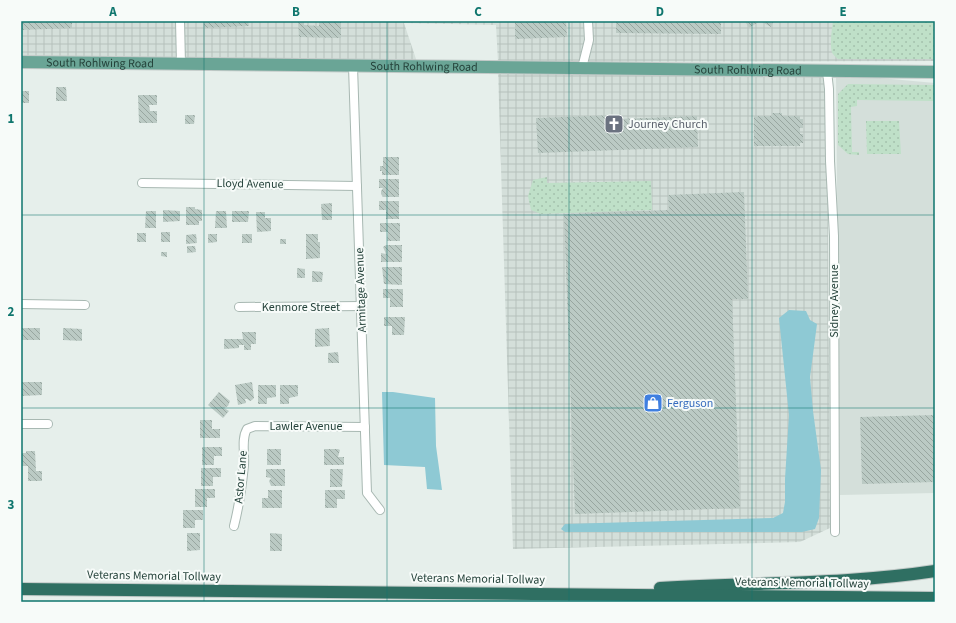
<svg xmlns="http://www.w3.org/2000/svg" width="956" height="623" viewBox="0 0 956 623" font-family="'Source Sans 3',sans-serif">
<style>
.built{fill:#d4dfda}
.industrial{fill:url(#industrial-grid)}
.grass{fill:url(#grass-dots)}
.water{fill:#8ec9d4}
.building{fill:url(#building-back-hatch)}
.lines{fill:none;stroke-linecap:round;stroke-linejoin:round}
.street-casing{stroke:#a8b8b2;stroke-width:10}
.primary-casing{stroke:#c2cac8;stroke-width:14}
.highway-casing{stroke:#c2cac8;stroke-width:14}
.street{stroke:#fff;stroke-width:8}
.primary{stroke:#6aa596;stroke-width:12}
.highway{stroke:#2f6f62;stroke-width:12}
.grid{fill:none;stroke:#0f766e;stroke-width:1;stroke-opacity:0.55}
.labels{text-anchor:middle;dominant-baseline:central;stroke-width:4;stroke-linejoin:round;paint-order:stroke}
.street-label{font-size:12px;fill:#24423a;stroke:#f7fbf9}
.worship-label{font-size:12px;fill:#5b616d;stroke:#f7fbf9;text-anchor:start}
.shop-label{font-size:12px;fill:#366cbe;stroke:#f7fbf9;text-anchor:start}
.neatline{fill:none;stroke:#0f766e;stroke-width:1.5}
.grid-label{font-size:13px;text-anchor:middle;font-weight:bold;fill:#0f766e}
</style>
<defs>
<pattern id="industrial-grid" width="8" height="8" patternUnits="userSpaceOnUse"><rect width="8" height="8" fill="#d4dfda"/><path d="M0 4h8M4 0v8" fill="none" stroke="#b6c1bc"/></pattern>
<pattern id="grass-dots" width="8" height="8" patternUnits="userSpaceOnUse"><rect width="8" height="8" fill="#bfe0c8"/><path d="M2 2h.1M6 6h.1" fill="none" stroke="#a4c1ad" stroke-width="1.8" stroke-linecap="round"/></pattern>
<pattern id="building-back-hatch" width="6" height="6" patternUnits="userSpaceOnUse"><rect width="6" height="6" fill="#bbcac4"/><path d="M-1 5l2 2M0 0l6 6M5-1l2 2" fill="none" stroke="#98a6a0"/></pattern>
</defs>
<rect width="100%" height="100%" fill="#e6efeb"/>
<path class="built" d="M836,74l99,9v410l-95,2z"/>
<g class="industrial">
<path d="M21,21h914v40l-437,1 -2,-37 -92,-2 13,39 -396,-4z"/>
<path d="M498,72l329,3 3,453 -30,14 -287,7z"/>
</g>
<g class="grass">
<path d="M833,21h101l1,38h-97c-2,-2 -4,-3 -5,-5 -4,-5 -1,-26 0,-33z"/>
<path d="M848,84l87,1v22l-1,-6 -77,-1v6l-6,1 1,45h7v3l-11,-1 -10,-9v-51z"/>
<path d="M866,121h33l2,33h-34z"/>
<path d="M547,177v6l104,-2 1,29 -111,4 -10,-4 -3,-14 5,-16z"/>
</g>
<g class="water">
<path d="M789,310l17,1 4,9 7,4 -7,53 3,34 8,59 -2,48 -4,11 -13,3h-237l-4,-3 4,-5 208,-6 10,-5 2,-11v-23l4,-64 -10,-97z"/>
<path d="M382,392h11l42,6 1,48 6,44 -15,-1 -2,-22 -41,-2z"/>
</g>
<g class="building">
<path d="M21,21h51v7l-51,2z"/>
<path d="M204,21h44l1,5 -45,2z"/>
<path d="M298,21h6v4l15,1v-5h22v17l-42,-1z"/>
<path d="M515,21h51l1,16 -52,2z"/>
<path d="M616,21h105v13l-105,-1z"/>
<path d="M745,21h29l-3,6 -11,-6 -11,7z"/>
<path d="M56,87h10l1,14h-11z"/>
<rect x="21" y="91" width="8" height="12"/>
<path d="M138,95h19v10h-8l1,6h7v12h-18z"/>
<path d="M772,113h10v3h18v3h3v9h-3v6h3v9h-3v3h-46v-30h18z"/>
<path d="M185,115h10l-1,9h-9z"/>
<path d="M618,115v4l79,-3 1,31 -160,6 -2,-35z"/>
<path d="M383,157h16v18h-17v-4h-2v-5h3z"/>
<path d="M379,179h20v18h-16l-2,-3v-3l2,-3h-4z"/>
<path d="M744,192l4,107h-16l8,209 -165,6 -11,-300 105,-4 -1,-15z"/>
<path d="M379,201h20v18h-13v-9h-7z"/>
<path d="M332,203v17h-10l-1,-16z"/>
<path d="M186,207h9v2l7,1v11h-3v4h-13z"/>
<path d="M163,210l17,1v10l-17,1z"/>
<path d="M146,211h10v17h-11z"/>
<path d="M216,211h10l1,17h-12z"/>
<path d="M232,211h17l-1,11h-16z"/>
<path d="M256,212h9v6h6v13l-14,1z"/>
<path d="M380,223h20v18h-13l1,-9h-8z"/>
<rect x="161" y="232" width="9" height="10"/>
<rect x="137" y="233" width="9" height="9"/>
<path d="M196,234l1,9 -11,1v-9z"/>
<path d="M208,234h9v8l-9,1z"/>
<rect x="242" y="234" width="10" height="9"/>
<path d="M306,234h12v8h2v16l-14,1z"/>
<rect x="280" y="239" width="6" height="5"/>
<path d="M386,245h16v17h-21v-9l5,1 -3,-7z"/>
<path d="M187,246h8l1,6 -9,1z"/>
<path d="M161,252h6v5l-6,-1z"/>
<path d="M382,267h20v18l-18,-1z"/>
<path d="M297,268l8,1v9h-8z"/>
<path d="M312,271l11,1 -1,10h-10z"/>
<path d="M383,289h20v18h-13v-9h-7z"/>
<path d="M384,317h21l-1,18h-12v-9h-8z"/>
<rect x="21" y="328" width="19" height="12"/>
<path d="M63,328l19,1v12l-19,-1z"/>
<path d="M329,328l1,18 -15,1v-18z"/>
<path d="M242,332h14v12h-5v6h-7v-5h-5v3l-15,1v-10h19z"/>
<path d="M338,352l1,11h-11v-10z"/>
<path d="M21,382h21v13l-21,1z"/>
<path d="M252,382l2,16 -2,2 -2,1 -3,-2h-2l1,4 -8,2 -3,-20z"/>
<path d="M258,385h18v12l-9,1v6h-9z"/>
<path d="M280,385h18v11l-9,2v6h-9z"/>
<path d="M219,392l11,9 -2,5 -4,2 5,3 -6,7 -15,-13z"/>
<path d="M935,415v67l-73,2 -2,-67z"/>
<path d="M200,420h12v9h8v9h-20z"/>
<path d="M202,447h20v9h-8v9h-12z"/>
<rect x="267" y="449" width="14" height="16"/>
<path d="M324,449h14l2,1 -2,7h6v8h-20z"/>
<path d="M26,451h9l1,20h6v10h-14v-15h-7v-13h5z"/>
<path d="M201,468h20v9h-8v9h-12z"/>
<path d="M266,469h19v17h-14l-2,-5 2,-3 -5,-1z"/>
<path d="M330,469h13l-1,18h-12z"/>
<path d="M195,489h20v9h-8v9h-12z"/>
<path d="M268,490h14v18h-20v-10h6z"/>
<path d="M325,490h20v9h-8v9h-12z"/>
<path d="M183,510h20v10h-8v8h-12z"/>
<path d="M187,533h13v17l-13,1z"/>
<path d="M270,533l12,1v17h-12z"/>
</g>
<g class="lines">
<g class="street-casing">
<g id="street">
<path d="M180,21l1,43"/>
<path d="M353,66l14,427 13,17"/>
<path d="M582,68l7,-28 -1,-19"/>
<path d="M827,71l2,18 1,72 4,75 1,296"/>
<path d="M142,183l215,3"/>
<path d="M21,304l64,1"/>
<path d="M239,307l123,-1"/>
<path d="M21,424h27"/>
<path d="M234,526c5,-20 8,-40 10,-61 1,-12 -3,-26 3,-36l8,-3 110,1"/>
</g>
</g>
<g class="primary-casing">
<g id="primary">
<path id="s1" d="M21,62l914,10"/>
</g>
</g>
<g class="highway-casing">
<g id="highway">
<path d="M660,588c92,-6 183,-3 275,-17"/>
<path d="M21,589l914,9"/>
</g>
</g>
<use href="#street" class="street"/>
<use href="#primary" class="primary"/>
<use href="#highway" class="highway"/>
</g>
<path class="grid" d="M204,21v581M387,21v581M569,21v581M752,21v581M21,215h914M21,408h914"/>
<defs>
<g id="church-square" transform="scale(1)"><rect x="-9" y="-9" width="18" height="18" rx="4" fill="#6b7280" stroke="#f7fbf9"/><path d="M-1.2-6h2.4v3.5h3.3v2.4h-3.3V6h-2.4V-.1h-3.3v-2.4h3.3Z" fill="#fff"/></g>
<g id="shop-square" transform="scale(1)"><rect x="-9" y="-9" width="18" height="18" rx="4" fill="#3f7fe0" stroke="#f7fbf9"/><path d="M-5-2.5h2.3a2.7 3.5 0 0 1 5.4 0H5L5.5 6h-11ZM-1.5-2.5h3a1.5 2.3 0 0 0-3 0Z" fill="#fff"/></g>
</defs>
<g fill-rule="evenodd">
<use href="#church-square" x="614" y="124"/>
<use href="#shop-square" x="653" y="403"/>
</g>
<g class="labels">
<g class="street-label">
<text stroke="none"><textPath href="#s1" startOffset="79">South Rohlwing Road</textPath></text>
<text stroke="none"><textPath href="#s1" startOffset="403">South Rohlwing Road</textPath></text>
<text stroke="none"><textPath href="#s1" startOffset="727">South Rohlwing Road</textPath></text>
<text transform="translate(250 184) rotate(1)">Lloyd Avenue</text>
<text transform="translate(361 290) rotate(-92)">Armitage Avenue</text>
<text transform="translate(834 301) rotate(-90)">Sidney Avenue</text>
<text x="301" y="307">Kenmore Street</text>
<text x="306" y="426">Lawler Avenue</text>
<text transform="translate(241 477) rotate(-85)">Astor Lane</text>
<text transform="translate(154 576) rotate(1)">Veterans Memorial Tollway</text>
<text transform="translate(478 579) rotate(1)">Veterans Memorial Tollway</text>
<text transform="translate(802 583) rotate(1)">Veterans Memorial Tollway</text>
</g>
<g class="worship-label">
<text x="628" y="124">Journey Church</text>
</g>
<g class="shop-label">
<text x="667" y="403">Ferguson</text>
</g>
</g>
<rect width="956" height="623" fill="none" stroke="#f7fbf9" stroke-width="44"/>
<rect x="22" y="22" width="912" height="579" class="neatline"/>
<g class="grid-label">
<text x="113" y="16">A</text>
<text x="296" y="16">B</text>
<text x="478" y="16">C</text>
<text x="660" y="16">D</text>
<text x="843" y="16">E</text>
<text x="11" y="123">1</text>
<text x="11" y="316">2</text>
<text x="11" y="509">3</text>
</g>
</svg>
